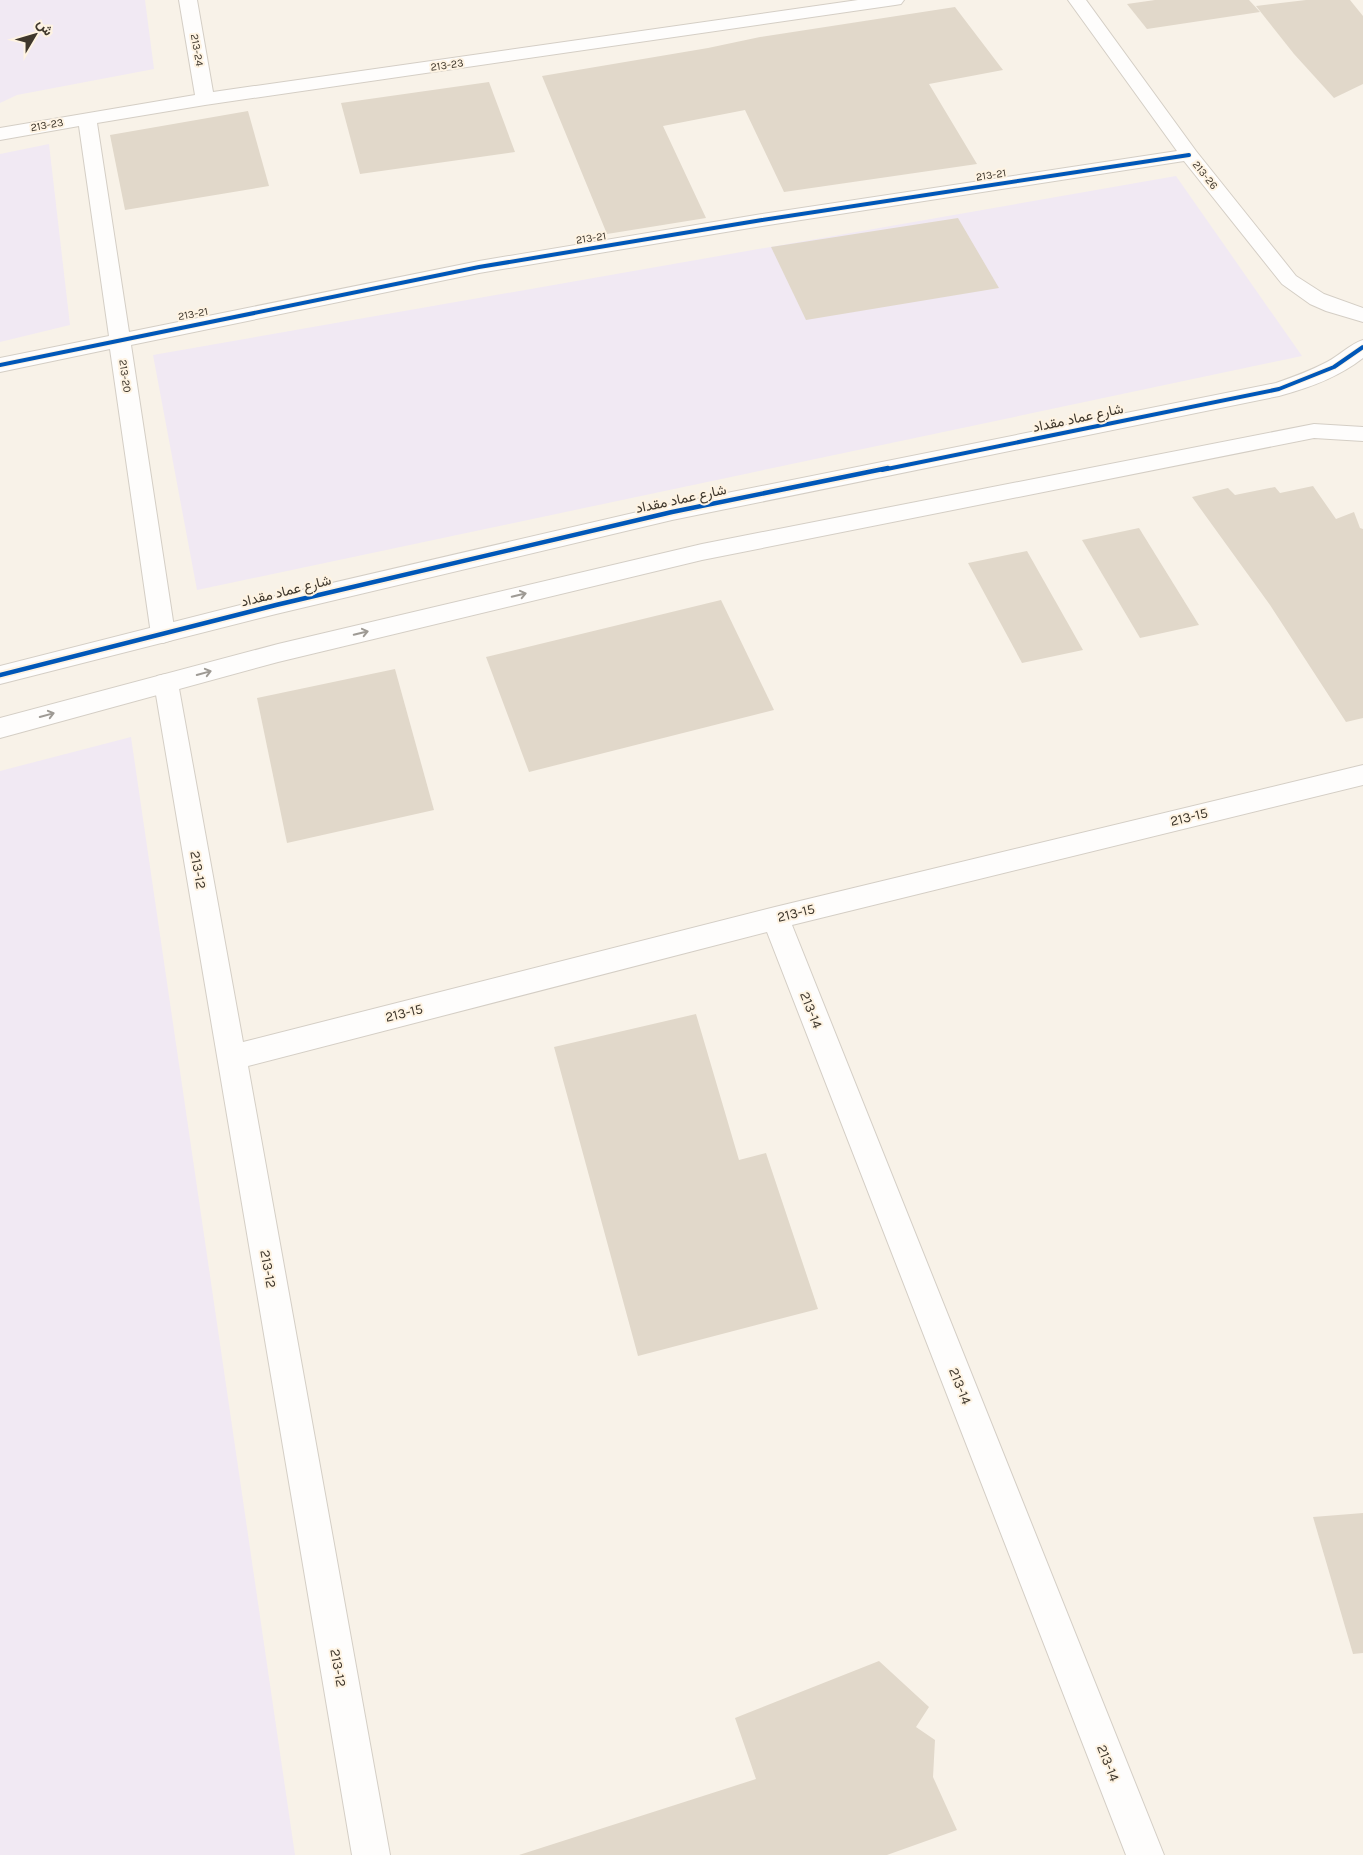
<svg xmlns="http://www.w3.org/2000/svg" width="1363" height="1855" viewBox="0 0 1363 1855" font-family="Karla,Vazirmatn,sans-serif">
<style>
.green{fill:#f1e9f3}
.building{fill:#e1d8ca}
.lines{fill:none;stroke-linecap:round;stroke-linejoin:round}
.minor-casing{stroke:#d4cec5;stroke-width:2}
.tertiary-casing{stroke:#d4cec5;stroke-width:2}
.minor{fill:#fefdfc;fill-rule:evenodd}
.tertiary{fill:#fefdfc;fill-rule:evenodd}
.cycleway-far1-casing{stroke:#fef3e2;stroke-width:6}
.cycleway-casing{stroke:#fef3e2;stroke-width:8}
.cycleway-far1{stroke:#0057b8;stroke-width:4}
.cycleway{stroke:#0057b8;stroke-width:4.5}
.oneway{stroke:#9e9a94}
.labels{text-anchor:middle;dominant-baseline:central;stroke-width:4;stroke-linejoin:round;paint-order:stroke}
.far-street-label{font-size:11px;fill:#3f372c;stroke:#fef3e2}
.street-label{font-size:14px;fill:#3f372c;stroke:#fef3e2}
</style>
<rect width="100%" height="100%" fill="#f8f2e8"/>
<g class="green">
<path d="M0,0h145l9,69 -137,26 -17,8z"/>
<path d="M49,144l21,181 -70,17v-188z"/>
<path d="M1176,176l126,180 -1105,234 -44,-235z"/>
<path d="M131,737l164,1118h-295v-1084z"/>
</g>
<g class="building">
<path d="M1155,0h94l11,12 -113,17 -20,-25z"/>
<path d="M1306,0h44l13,16v68l-29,14 -40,-44 -38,-48z"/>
<path d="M955,7l48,63 -74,14 48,80 -193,28 -39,-82 -82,16 43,92 -99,16 -65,-158 166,-28 52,-11z"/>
<path d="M489,82l26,70 -155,22 -19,-71z"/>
<path d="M248,111l21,75 -144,24 -15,-75z"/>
<path d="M958,218l41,70 -193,32 -35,-73z"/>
<path d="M1313,486l23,33 18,-7 6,16 3,1v189l-17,4 -76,-117 -78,-108 36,-9 7,7 40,-8 5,6z"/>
<path d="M1139,528l60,97 -59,13 -58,-98z"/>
<path d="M1027,551l56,99 -61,13 -54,-100z"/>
<path d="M721,600l53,110 -245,62 -43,-115z"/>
<path d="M395,669l39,141 -147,33 -30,-145z"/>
<path d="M696,1014l43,146 27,-7 52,156 -180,47 -84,-309z"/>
<path d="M1363,1513v140l-10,1 -40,-137z"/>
<path d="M879,1661l50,46 -13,20 19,13 -2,37 24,53 -70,25h-368l237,-76 -21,-61z"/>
</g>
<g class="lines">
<g class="minor-casing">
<g id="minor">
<path d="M179,0h18l16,92 645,-92h46l-3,4 -6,1 -690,100 -108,18 32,209 350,-71 283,-47 415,-63 -109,-151h18l110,151 100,125 28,18 39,14v14l-37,-11 -16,-7 -28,-20 -98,-123 -422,65 -283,47 -348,72 44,289 -3,6 -9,3 -9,-3 -3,-6 -41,-285 -110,23v-14l109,-22 -30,-210 -79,14v-12l195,-33z"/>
<path d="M166,674l9,2 3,7 65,359 532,-135 588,-142v20l-571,140 372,930h-38l-359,-923 -519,134 142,789h-38l-198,-1172 3,-7z"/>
</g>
</g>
<g class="tertiary-casing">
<g id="tertiary">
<path d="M1363,340v18c-24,19 -54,30 -84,38l-607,124 -396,94 -276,70v-18l276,-70 396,-92 604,-121c17,-6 34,-12 51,-21 12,-6 23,-18 36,-22z"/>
<path d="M1314,424l49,3v14l-49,-3 -612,122 -424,102 -278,76v-20l278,-74 424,-100z"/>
</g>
</g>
<use href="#minor" class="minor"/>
<use href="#tertiary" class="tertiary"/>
<g class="cycleway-far1-casing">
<g id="cycleway-far1">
<path d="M0,365l479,-98 283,-47 427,-65"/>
<path d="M882,470l397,-81 55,-22 29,-20"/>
</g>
</g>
<g class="cycleway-casing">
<path id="cycleway" d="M0,675l276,-70 396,-93 216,-44"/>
</g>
<use href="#cycleway-far1" class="cycleway-far1"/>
<use href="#cycleway" class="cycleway"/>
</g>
<defs><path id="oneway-shaft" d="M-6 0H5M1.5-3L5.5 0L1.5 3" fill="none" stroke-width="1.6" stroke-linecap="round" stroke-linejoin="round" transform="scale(1.25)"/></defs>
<g class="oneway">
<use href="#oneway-shaft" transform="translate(519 595) rotate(-14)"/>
<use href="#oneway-shaft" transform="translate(361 633) rotate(-14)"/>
<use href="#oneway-shaft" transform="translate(204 673) rotate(-15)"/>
<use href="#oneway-shaft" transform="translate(47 715) rotate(-15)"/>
</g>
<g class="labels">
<g class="far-street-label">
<text transform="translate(197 50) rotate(80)">213-24</text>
<text transform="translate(447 65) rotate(-8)">213-23</text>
<text transform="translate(47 125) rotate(-10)">213-23</text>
<text transform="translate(991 175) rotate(-9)">213-21</text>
<text transform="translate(1205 175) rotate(51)">213-26</text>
<text transform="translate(591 238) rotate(-9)">213-21</text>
<text transform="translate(193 314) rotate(-11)">213-21</text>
<text transform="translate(125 376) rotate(82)">213-20</text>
</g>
<g class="street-label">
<text transform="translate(1078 418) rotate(-12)">شارع عماد مقداد</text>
<text transform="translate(681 499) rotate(-12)">شارع عماد مقداد</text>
<text transform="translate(286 591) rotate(-14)">شارع عماد مقداد</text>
<text transform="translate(1189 817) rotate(-14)">213-15</text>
<text transform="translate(198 870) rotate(80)">213-12</text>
<text transform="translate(796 913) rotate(-14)">213-15</text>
<text transform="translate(811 1010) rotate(68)">213-14</text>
<text transform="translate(404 1013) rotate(-14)">213-15</text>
<text transform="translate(268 1269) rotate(80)">213-12</text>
<text transform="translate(960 1386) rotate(68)">213-14</text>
<text transform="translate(338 1668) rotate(80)">213-12</text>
<text transform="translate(1108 1763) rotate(68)">213-14</text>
</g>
</g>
<g transform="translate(35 35) rotate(52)" stroke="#fef3e2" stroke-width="4" paint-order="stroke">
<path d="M0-4L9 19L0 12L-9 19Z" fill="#3f372c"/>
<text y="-8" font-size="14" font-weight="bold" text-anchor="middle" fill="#3f372c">ش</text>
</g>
</svg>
